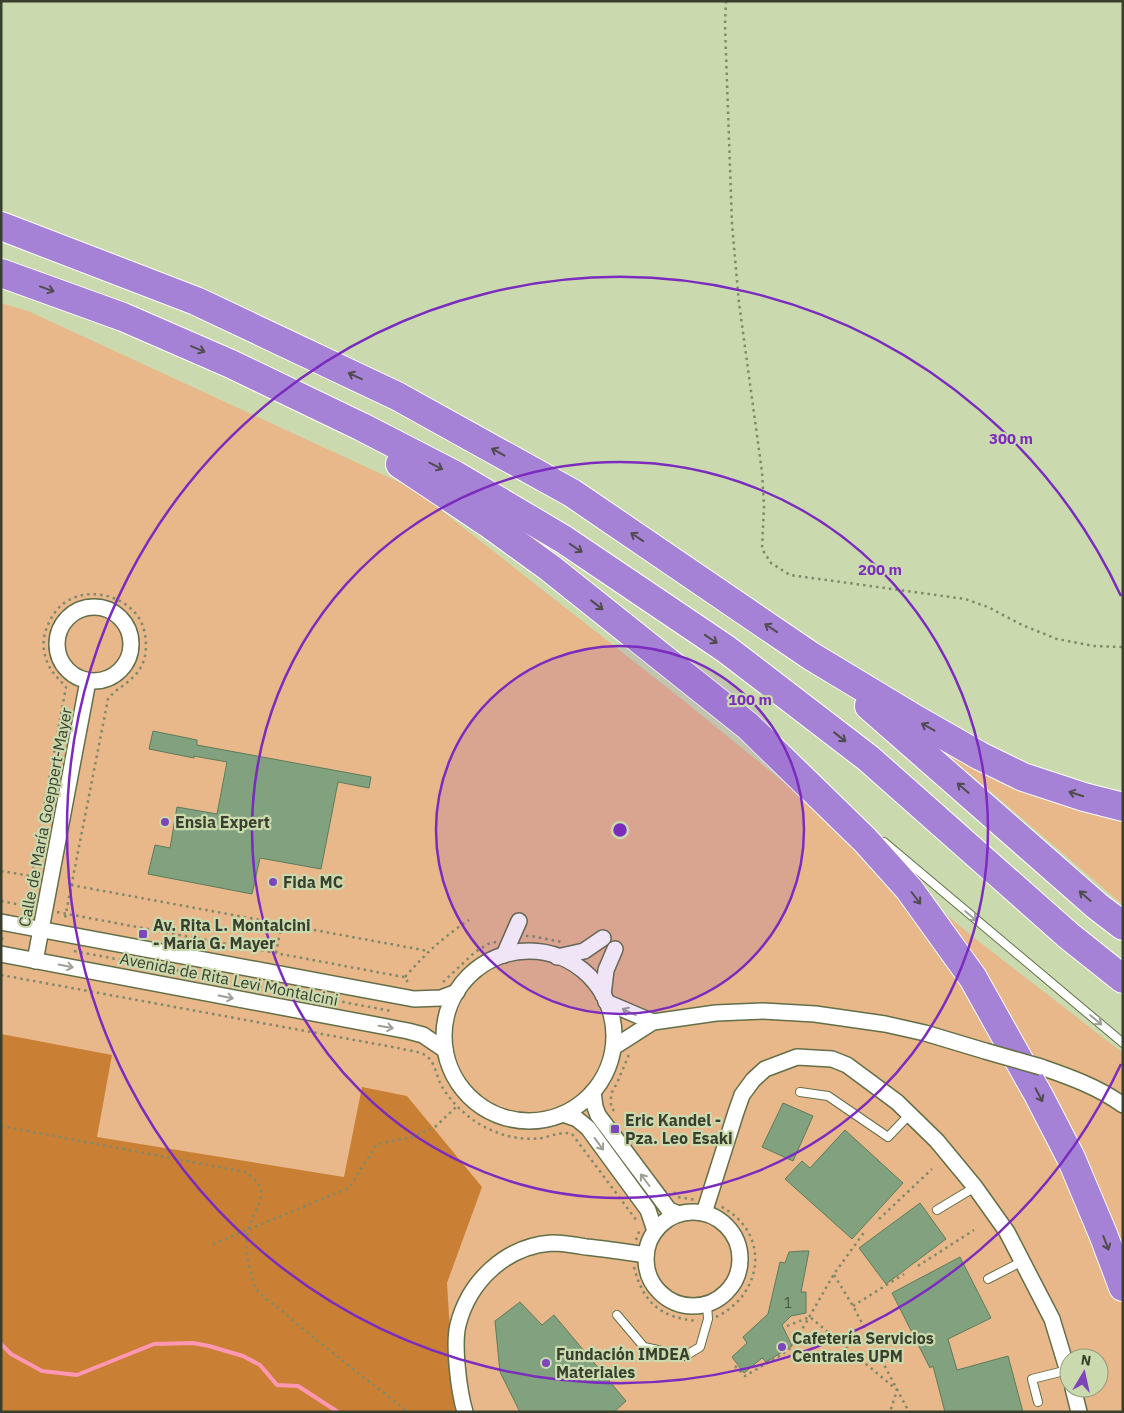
<svg xmlns="http://www.w3.org/2000/svg" width="1124" height="1413" viewBox="0 0 1124 1413" font-family="'IBM Plex Sans',sans-serif">
<style>
.green{fill:#e8b78a;fill-rule:evenodd}
.forest{fill:#c98035}
.lines{fill:none;stroke-linecap:round;stroke-linejoin:round}
.stream{stroke:#fd97b3;stroke-width:4}
.building{fill:#82a27f;stroke:#5d7c5b}
.lane-casing{stroke:#626f47;stroke-width:10}
.street-casing{stroke:#626f47;stroke-width:18}
.highway-casing{stroke:#fff;stroke-width:30}
.path{stroke:#808a6b;stroke-width:2.5;stroke-dasharray:2.5 4;stroke-linecap:butt}
.lane{stroke:#fff;stroke-width:8}
.street{stroke:#fff;stroke-width:15}
.highway{stroke:#a682d6;stroke-width:28}
.street-bridge-casing{stroke:#626f47;stroke-width:18;stroke-linecap:butt}
.street-bridge{stroke:#fff;stroke-width:15}
.oneway{stroke:#4f4c4f}
.oneway2{stroke:#9c9f96}
.ring{fill:none;stroke:#7b2cbf;stroke-width:2.5}
.poi-dot{fill:#7e45bb;stroke:#cbdaae;stroke-width:2}
.labels{text-anchor:middle;dominant-baseline:central;stroke-width:4.5;stroke-linejoin:round;paint-order:stroke}
.number-label{font-size:14px;fill:#4b5842}
.street-label{font-size:16px;fill:#393f2d;stroke:#cbdaae}
.poi-label{font-size:16px;font-weight:bold;fill:#393f2d;stroke:#cbdaae;text-anchor:start}
.centre{fill:#7b2cbf;stroke:#cbdaae;stroke-width:2.5}
.ring-label{font-size:15px;text-anchor:middle;font-weight:bold;fill:#7b2cbf;stroke:#cbdaae;stroke-width:4.5;stroke-linejoin:round;paint-order:stroke}
</style>
<rect width="100%" height="100%" fill="#cbdaae"/>
<g class="green">
<path d="M1,303l27,8 386,178 269,211 294,240 146,113v359h-1122zM1069,1358h30v30h-30z"/>
<path d="M941,749l182,66v90z"/>
</g>
<path class="forest" d="M1,1034l111,21 -15,82 247,40 18,-90 45,9 75,91 -35,96 8,129h-454z"/>
<g class="lines">
<path class="stream" d="M1,1344l10,10 31,17 35,4 77,-31 39,-1 16,3 34,10 17,9 17,20 21,1 40,26"/>
</g>
<g class="building">
<path d="M153,731l44,9v5l174,32 -2,11 -31,-6 -17,87 -61,-11 -8,36 -104,-20 7,-29 15,3 7,-41 40,7 10,-52 -33,-6v2l-45,-9z"/>
<path d="M783,1103l30,13 -20,45 -31,-14z"/>
<path d="M845,1130l58,53 -51,56 -67,-60 17,-18 8,7z"/>
<path d="M920,1203l26,36 -60,45 -27,-36z"/>
<path d="M803,1251h6l-8,41h5v21l-15,3 -9,9 10,21 -26,16 -4,-4 -18,15 -12,-16 15,-14 -4,-6 25,-23 12,-52 5,1 4,-11z"/>
<path d="M960,1257l31,61 -43,21 9,31 51,-14 15,56h-78l-12,-46 -3,2 -38,-75z"/>
<path d="M520,1302l22,23 12,-10 72,86 -12,11h-94l-20,-40 -5,-51z"/>
</g>
<g class="lines">
<g class="lane-casing">
<g id="lane">
<path d="M884,842l239,201"/>
<path d="M800,1092l28,4 60,41 22,-23"/>
<path d="M937,1210l38,-23"/>
<path d="M988,1279l35,-18"/>
<path d="M617,1315l27,32 41,9 15,-9 8,-28 -1,-15"/>
<path d="M1038,1402l-6,-23 36,-9"/>
</g>
</g>
<g class="street-casing">
<g id="street">
<circle cx="94" cy="644" r="37"/>
<path d="M1,922l413,77 27,-1 16,-6"/>
<circle cx="529" cy="1036" r="85"/>
<path d="M1,954l407,77 15,4 22,15"/>
<path d="M504,955l15,-34"/>
<path d="M557,957l27,-6 19,-13"/>
<path d="M35,961l53,-280"/>
<path d="M603,995l3,-25 9,-21"/>
<path d="M606,1002l47,20"/>
<path d="M614,1047l39,-25 63,-9 47,-2 52,3 70,10 40,9 60,18"/>
<path d="M1041,1067c29,10 57,20 82,38"/>
<path d="M593,1092l2,15 3,8 65,87 6,8 10,4"/>
<path d="M563,1114l14,5 11,9 60,82 7,21"/>
<circle cx="693" cy="1259" r="47"/>
<path d="M704,1213l32,-101 6,-17 11,-15 12,-11 32,-12 35,2 15,6 50,37 40,39 38,46 32,45 45,87 17,56"/>
<path d="M1073,1388l6,24"/>
<path d="M465,1412c-6,-20 -12,-67 -7,-87 11,-44 48,-79 94,-82 11,0 23,2 34,4 20,2 40,5 60,8"/>
</g>
</g>
<g class="highway-casing">
<g id="highway">
<path d="M1,226l195,75 201,95 175,97 239,163 106,64 63,36 43,21 61,20 39,10"/>
<path d="M1,273l122,44 108,47 131,63 93,48 108,64 163,110 142,109 201,178 54,43"/>
<path d="M400,464l88,59 62,45 198,158 117,114 44,49 64,89 66,118 32,62 32,76 20,53"/>
<path d="M869,706l228,200 26,20"/>
</g>
</g>
<g class="path">
<path d="M726,1l-1,24 7,199 7,79 23,169 2,34 -2,43 9,14 19,12 175,24 23,8 34,18 35,14 37,7 29,1"/>
<path d="M1,871l30,5"/>
<path d="M71,885l357,66"/>
<path d="M1,901l31,6"/>
<path d="M26,906l40,-219c-6,-7 -13,-13 -17,-21 -5,-10 -7,-22 -4,-33 4,-13 11,-26 24,-33 26,-15 68,0 75,30 3,12 3,26 -3,37 -8,15 -24,20 -33,32l-43,219"/>
<path d="M57,912l341,64 7,1 2,3v4"/>
<path d="M526,936h5l31,6"/>
<path d="M1,938l3,1"/>
<path d="M74,951l317,60"/>
<path d="M276,953l6,-30"/>
<path d="M1,975l397,73c8,2 19,3 27,7 10,6 11,20 16,30 12,21 33,39 55,47 14,6 31,8 46,6 10,-2 20,-7 30,-4l65,87"/>
<path d="M405,977c21,-24 37,-39 64,-57"/>
<path d="M443,982l32,-30 13,-8 8,-2"/>
<path d="M614,1111l-3,-4v-13l6,-11 13,-31"/>
<path d="M1,1126l244,46c31,19 9,34 3,59 -4,19 1,37 7,56 3,7 21,19 28,25 41,35 83,67 125,100"/>
<path d="M674,1192l4,5 18,3"/>
<path d="M879,1219l53,-50"/>
<path d="M636,1240l4,-11"/>
<path d="M213,1244l136,-56 28,-44 35,-7 23,-10 22,-21"/>
<path d="M918,1266l56,-36"/>
<path d="M634,1267c9,36 27,51 64,54"/>
<path d="M834,1275l19,31 56,106"/>
<path d="M853,1306l51,-32"/>
<path d="M716,1317c48,-23 55,-85 4,-111"/>
<path d="M787,1326l23,-9 87,73 -7,22"/>
<path d="M735,1366l10,10 36,-21 11,-8 42,-73 31,-43"/>
</g>
<use href="#lane" class="lane"/>
<use href="#street" class="street"/>
<use href="#highway" class="highway"/>
<g class="street-bridge-casing">
<path id="street-bridge" d="M985,1051l56,16"/>
</g>
<use href="#street-bridge" class="street-bridge"/>
</g>
<defs><path id="oneway-shaft" d="M-6 0H5M1.5-3L5.5 0L1.5 3" fill="none" stroke-width="1.6" stroke-linecap="round" stroke-linejoin="round" transform="scale(1.25)"/></defs>
<g class="oneway">
<use href="#oneway-shaft" transform="translate(47 289) rotate(20)"/>
<use href="#oneway-shaft" transform="translate(198 349) rotate(23)"/>
<use href="#oneway-shaft" transform="translate(355 376) rotate(-155)"/>
<use href="#oneway-shaft" transform="translate(498 452) rotate(-151)"/>
<use href="#oneway-shaft" transform="translate(436 466) rotate(27)"/>
<use href="#oneway-shaft" transform="translate(637 537) rotate(-146)"/>
<use href="#oneway-shaft" transform="translate(576 548) rotate(34)"/>
<use href="#oneway-shaft" transform="translate(597 605) rotate(38)"/>
<use href="#oneway-shaft" transform="translate(771 628) rotate(-146)"/>
<use href="#oneway-shaft" transform="translate(711 639) rotate(34)"/>
<use href="#oneway-shaft" transform="translate(928 727) rotate(-151)"/>
<use href="#oneway-shaft" transform="translate(840 737) rotate(38)"/>
<use href="#oneway-shaft" transform="translate(963 788) rotate(-139)"/>
<use href="#oneway-shaft" transform="translate(1076 794) rotate(-162)"/>
<use href="#oneway-shaft" transform="translate(1085 896) rotate(-139)"/>
<use href="#oneway-shaft" transform="translate(916 898) rotate(53)"/>
<use href="#oneway-shaft" transform="translate(1039 1095) rotate(62)"/>
<use href="#oneway-shaft" transform="translate(1106 1243) rotate(69)"/>
</g>
<g class="oneway2">
<use href="#oneway-shaft" transform="translate(971 916) rotate(40)"/>
<use href="#oneway-shaft" transform="translate(66 966) rotate(11)"/>
<use href="#oneway-shaft" transform="translate(226 997) rotate(11)"/>
<use href="#oneway-shaft" transform="translate(629 1012) rotate(-155)"/>
<use href="#oneway-shaft" transform="translate(1096 1020) rotate(40)"/>
<use href="#oneway-shaft" transform="translate(386 1027) rotate(10)"/>
<use href="#oneway-shaft" transform="translate(599 1144) rotate(54)"/>
<use href="#oneway-shaft" transform="translate(645 1180) rotate(-127)"/>
</g>
<circle cx="620" cy="830" r="184" fill="#7b2cbf" fill-opacity=".12"/>
<g class="ring">
<circle cx="620" cy="830" r="184"/>
<circle cx="620" cy="830" r="368"/>
<path d="M1121 1064A553 553 0 1 1 1121 596"/>
</g>
<g class="poi-dot">
<circle cx="165" cy="822" r="5"/>
<circle cx="273" cy="882" r="5"/>
<rect x="138" y="929" width="10" height="10" rx="2.5"/>
<rect x="610" y="1124" width="10" height="10" rx="2.5"/>
<circle cx="782" cy="1347" r="5"/>
<circle cx="546" cy="1363" r="5"/>
</g>
<g class="labels">
<g class="number-label">
<text x="788" y="1303">1</text>
</g>
<g class="street-label">
<text transform="translate(45 817) rotate(-79)">Calle de María Goeppert-Mayer</text>
<text transform="translate(229 979) rotate(11)">Avenida de Rita Levi Montalcini</text>
</g>
<g class="poi-label">
<text x="175" y="822">Ensia Expert</text>
<text x="283" y="882">Fida MC</text>
<text x="153" y="925">Av. Rita L. Montalcini<tspan x="153" dy="18">- María G. Mayer</tspan></text>
<text x="625" y="1120">Eric Kandel -<tspan x="625" dy="18">Pza. Leo Esaki</tspan></text>
<text x="792" y="1338">Cafetería Servicios<tspan x="792" dy="18">Centrales UPM</tspan></text>
<text x="556" y="1354">Fundación IMDEA<tspan x="556" dy="18">Materiales</tspan></text>
</g>
</g>
<circle cx="620" cy="830" r="8" class="centre"/>
<g class="ring-label">
<text x="1011" y="444">300 m</text>
<text x="880" y="575">200 m</text>
<text x="750" y="705">100 m</text>
</g>
<rect width="1124" height="1413" fill="none" stroke="#393f2d" stroke-width="5"/>
<g transform="translate(1084 1373) rotate(9)"><circle r="24" fill="#cbdaae" stroke="#919c7a"/>
<path d="M0-4L9 19L0 12L-9 19Z" fill="#7e45bb"/>
<text y="-8" font-size="14" font-weight="bold" text-anchor="middle" fill="#393f2d">N</text>
</g>
</svg>
